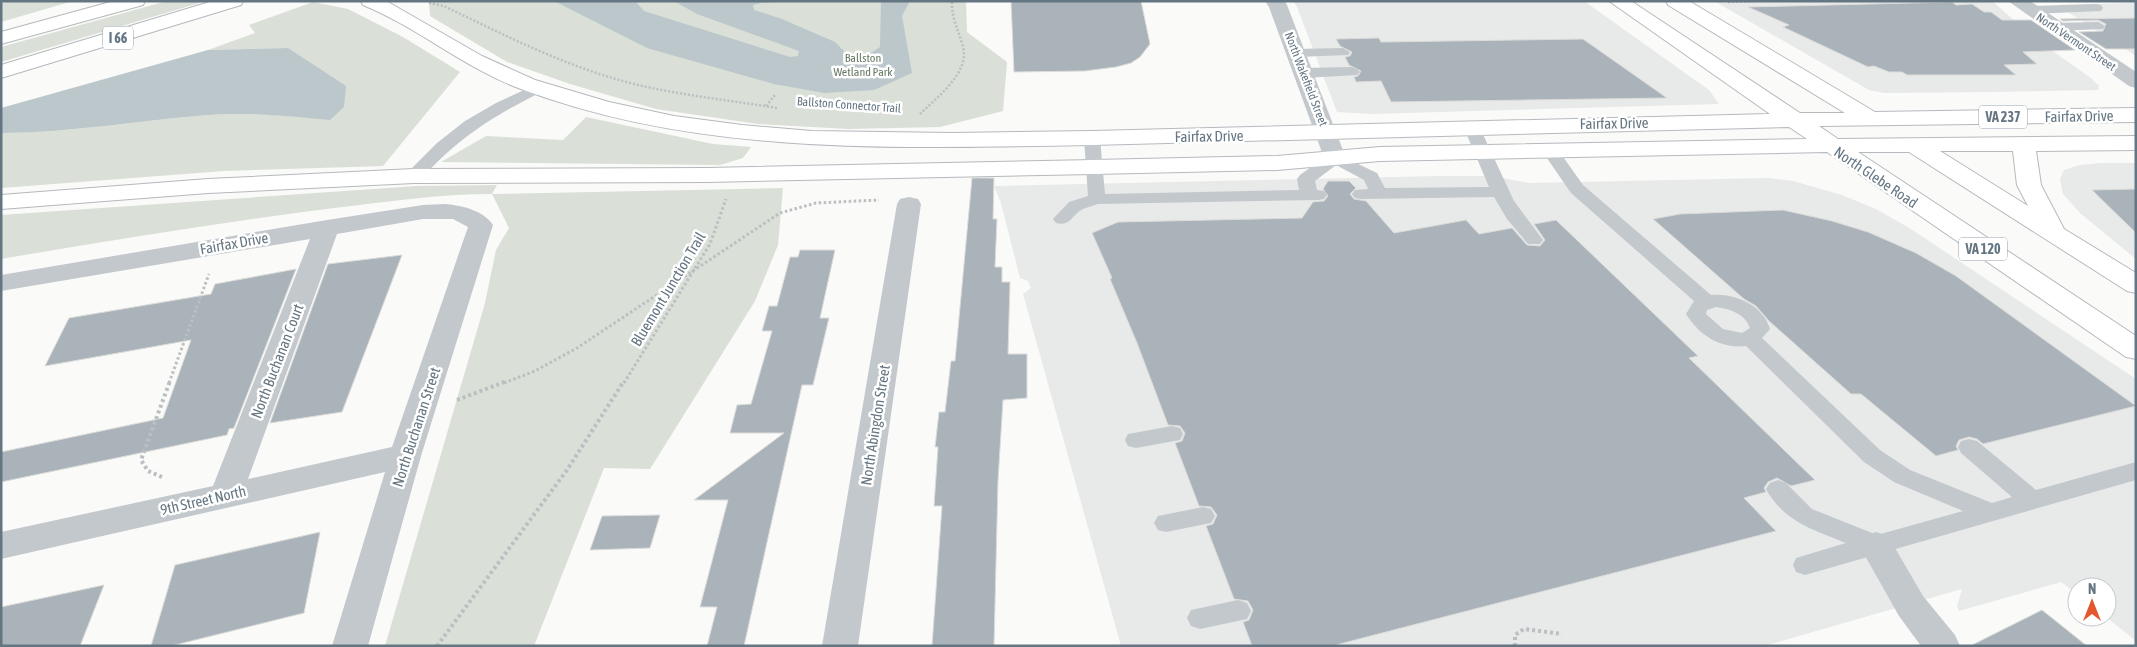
<svg xmlns="http://www.w3.org/2000/svg" width="2137" height="647" viewBox="0 0 2137 647" font-family="'Asap Condensed',sans-serif">
<style>
.built{fill:#e8e9e9}
.green{fill:#dadfd7}
.water{fill:#bbc7cb}
.building{fill:#aab3b9;stroke:#dcdcda}
.lines{fill:none;stroke-linecap:round;stroke-linejoin:round}
.primary-casing{stroke:#b5babe;stroke-width:2}
.highway-casing{stroke:#b4b9bd;stroke-width:2}
.path-far2{stroke:#bbbfc2;stroke-width:2.5;stroke-dasharray:2 2;stroke-linecap:butt}
.path-far1{stroke:#bbbfc2;stroke-width:3;stroke-dasharray:2.5 2.5;stroke-linecap:butt}
.path{stroke:#bbbfc2;stroke-width:4;stroke-dasharray:3 3;stroke-linecap:butt}
.lane{fill:#c3c8cc;fill-rule:evenodd}
.street{fill:#c3c8cc;fill-rule:evenodd}
.primary{fill:#fff;fill-rule:evenodd}
.highway{fill:#fff;fill-rule:evenodd}
.labels{text-anchor:middle;dominant-baseline:central;stroke-width:5;stroke-linejoin:round;paint-order:stroke}
.far-street-label{font-size:12px;fill:#657683;stroke:#fff}
.far-park-label{font-size:12px;fill:#687a64;stroke:#fff}
.shield{fill:#fff;stroke:#939fa8;stroke-width:1}
.shield-label{font-size:14px;font-weight:bold;fill:#657683}
.street-label{font-size:15px;fill:#657683;stroke:#fff}
</style>
<rect width="100%" height="100%" fill="#fafaf8"/>
<g class="built">
<path d="M1293,1h291l125,89 10,14 -347,10 -35,-2 -40,-105z"/>
<path d="M1714,1h278l45,39 54,38 8,8 -1,4 -105,2 -109,1 -15,-3z"/>
<path d="M2136,3v53l-79,-51z"/>
<path d="M2101,163h35v96l-56,-46 -17,-19 -3,-15 4,-9 16,-5z"/>
<path d="M1440,176h52l37,7 239,-5 25,3 49,14 34,14 35,20 225,150v262l-30,-24 1,-30h-30v7l-16,-12 -102,29 -2,-5 5,-17 -198,57h-643l-98,-352 8,-6 -3,-7 -8,-3 -19,-75 -7,-17z"/>
</g>
<g class="green">
<path d="M11,1h62l-72,21v-19z"/>
<path d="M167,1h39l-205,61v-15z"/>
<path d="M429,1h537l1,31 40,30 -4,49 -63,16 -92,2 -90,-5 -102,-15 -86,-25 -63,-22 -77,-46z"/>
<path d="M313,2l35,7 55,28 57,35 -77,94 -159,5 -223,17v-55c70,0 139,-13 208,-18 40,-3 81,1 121,4l-42,-71 -80,2 47,-17 -6,-8z"/>
<path d="M586,117l127,27 38,3 -8,11 -23,7 -279,-3 45,-26 77,4z"/>
<path d="M497,185l-5,9 291,-6 -5,57 -23,56 -105,168 -46,-1 -70,178h-149l100,-343 11,-53 13,-22 -17,-34c-53,0 -106,8 -158,14 -112,14 -222,32 -333,51v-44l416,-29z"/>
</g>
<g class="water">
<path d="M554,1h81l9,10 146,46 8,-1 1,-5 -102,-37 -23,-13h116l-29,2 -8,2 1,5 28,9 53,23 13,13 21,-1 11,-7 1,-46h29l-8,15 10,57 -38,17 -50,3 -50,-9 -127,-36z"/>
<path d="M288,48l58,38 -2,21 -14,13c-40,-4 -81,-8 -121,-5 -69,5 -138,18 -208,18v-25l207,-58z"/>
</g>
<g class="building">
<path d="M1011,1h130l9,43 -10,13 -9,6 -15,4 -31,4 -71,1z"/>
<path d="M1952,2l4,3 16,-1 12,8h7l11,8h29l44,30 -52,2 14,12 -33,1 12,10h-109l-5,-3h-13l-15,-6 -6,1 -85,-40 6,-2 -41,-18z"/>
<path d="M2136,18v31h-30l-27,-17 24,-1 3,-7 -8,-4 -35,1 -3,-2z"/>
<path d="M1379,38l2,4 202,-3 84,59 -276,4 -10,-21 -25,1 -2,-5 4,-1 3,-5 -12,-6 -4,-8 5,-1 2,-4 -12,-6 -4,-7z"/>
<path d="M972,178h22l-1,41h4l-2,48h7v15h8l-2,72h19v44l-24,2 -5,81 -4,165h-62l10,-140h-8l4,-59h-3l4,-35h6l6,-51h4z"/>
<path d="M1328,181h21l7,7 -6,6 4,5 12,2 28,32 72,-13 13,14 33,-6 15,17 13,1 5,-6 -11,-16 22,-4 142,136 -9,2 126,122 -24,6 -14,-8 -9,4 -4,6 2,4 -22,6 32,33 -444,115h-80l-9,-24 6,-2 4,-10 -5,-9 -14,-2 -28,-73 7,-2 4,-9 -6,-8 -12,-1 -24,-63 7,-2 3,-8 -5,-7 -12,-1 -31,-82 -27,-64 2,-1 -20,-45 26,-11 184,-4 11,-16 11,-1 4,-5 -5,-7z"/>
<path d="M2136,189v44l-44,-43z"/>
<path d="M1783,210l49,11 36,11 48,21 40,23 180,130 -153,38 -6,-5 -8,-2 -10,3 -3,6 2,4 -22,6 -75,-62h-10l-82,-73 -13,-15 -12,-7 -91,-80 27,-5z"/>
<path d="M800,250h35l-15,68h9l-16,67h-11l-58,261h-37l10,-39h-17l28,-107h-34l90,-67h-54l7,-28 14,-1 21,-73h-10l7,-25h8l13,-49h8z"/>
<path d="M402,255l-60,157 -72,11 58,-159z"/>
<path d="M296,269l-62,159 -5,1 -2,6 -226,47v-30l162,-34 28,-78 -146,26 24,-48 142,-24 4,-10z"/>
<path d="M660,515l-10,33 -60,2 12,-34z"/>
<path d="M320,532l-16,81 -133,33h-20l24,-81z"/>
<path d="M104,585l-24,61h-79v-39z"/>
<path d="M2042,610l45,36h-117z"/>
</g>
<g class="lines">
<g class="primary-casing">
<path id="primary" d="M1609,1h22l169,112h45l-177,-108 -2,-4h23l186,111 261,-4v14l-317,4 19,13 298,-3v14l-100,1 5,34 23,44 72,44v20l-9,-2 -218,-139h-51l278,184v23l-10,-2 -299,-205 -447,9 -103,9 -183,4 -8,-2 -4,-5 4,-5 8,-2 183,-4 103,-9 427,-8 -18,-12 -697,18 -8,-2 -3,-5 3,-5 8,-2 678,-17zM1940,151h73l4,34 11,21z"/>
</g>
<g class="highway-casing">
<g id="highway">
<path d="M114,1h31l-2,4 -142,39v-12z"/>
<path d="M213,1h30l-2,4 -240,73v-13z"/>
<path d="M361,1l27,1 94,54 53,24 74,22 65,14 68,9 70,6 140,2 140,-2 8,2 3,5 -3,5 -8,2c-191,3 -390,12 -571,-56 -57,-21 -102,-61 -158,-84z"/>
<path d="M1094,160l8,2 4,5 -4,5 -8,2 -387,8 -293,1 -206,10 -207,16v-14l207,-16 206,-10 293,-1z"/>
</g>
</g>
<g class="path-far2">
<path d="M1728,2l27,-1"/>
<path d="M429,3l15,3c60,29 121,60 186,77 48,12 98,17 147,25"/>
<path d="M766,106l9,-11"/>
<path d="M920,114c16,-16 50,-41 43,-67 -4,-16 -12,-29 -11,-46"/>
</g>
<g class="path-far1">
<path d="M169,383l40,-109"/>
<path d="M504,383l31,-12 42,-23 203,-135 36,-10 63,-3"/>
<path d="M624,383l86,-139 16,-45"/>
</g>
<g class="path">
<path d="M457,400l50,-19"/>
<path d="M162,477l-14,-6 -7,-11 29,-79"/>
<path d="M437,646l130,-176 57,-89"/>
<path d="M1515,646v-11l9,-6 38,5"/>
</g>
<g class="lane">
<path d="M2096,4l5,1 2,3 -2,3 -72,3 -7,-4 7,-4z"/>
<path d="M2098,22l7,4 -2,3 -49,2 -7,-4 7,-4z"/>
<path d="M1343,48l7,4 -2,3 -52,2 -7,-4 7,-4z"/>
<path d="M1352,67l5,2 3,3 -3,3 -54,3 -8,-5 8,-5z"/>
<path d="M539,83l5,2 3,3 -3,3c-50,24 -86,47 -124,89h-12l-3,-4 3,-4 29,-29 28,-22 31,-18z"/>
<path d="M1472,123l8,5 34,73 29,39 -3,4h-12l-21,-25 -13,-22 -133,2 -6,-1 -3,-4 3,-4 13,-1 -4,-9 -28,-15 -21,16 2,9 7,1 3,4 -3,4 -6,1 -220,4c-5,2 -11,3 -15,5 -12,6 -12,18 -27,14l-3,-4 16,-17 19,-6 -4,-58 8,-5 8,5 5,56 194,-4 -2,-11 3,-4 29,-21 6,-1 42,20 8,15 104,-1 -25,-59z"/>
<path d="M1550,146l6,1 27,38 128,110c24,-2 52,10 59,34l-8,9 118,112 30,20 82,33 20,-6 -51,-44 -3,-6 3,-6 8,-2 8,2 59,49 100,-28v18l-331,95 -9,-3 -3,-7 3,-7 50,-15c-32,-13 -62,-21 -80,-54l4,-6 8,-3 8,3 26,26 65,26 86,-24 -69,-29 -30,-20 -118,-116c-26,3 -47,-11 -60,-32l8,-13 -123,-108 -29,-42 2,-4zM1716,307c13,2 29,6 34,21l-8,5 -19,-4 -17,-15 1,-4z"/>
<path d="M1172,426l8,2 3,6 -3,6 -44,8 -8,-2 -3,-6 3,-6z"/>
<path d="M1203,507l8,2 4,7 -4,7 -45,9 -8,-2 -4,-7 4,-7z"/>
<path d="M1238,600l9,3 4,8 -4,8 -47,10 -9,-3 -4,-8 4,-8z"/>
</g>
<g class="street">
<path d="M1265,1h20l2,4 59,153 -3,5 -8,2 -8,-2 -3,-5 -55,-151z"/>
<path d="M2008,1h22l106,71v16l-7,-2z"/>
<path d="M909,197l9,2 3,5 -63,442h-36l75,-442 3,-5z"/>
<path d="M446,204c17,2 37,6 47,21l-72,231 -53,190h-36l53,-174 -384,87v-27l212,-46 97,-247 -309,52v-16l326,-55 96,-15zM423,219h30l15,8 -76,220 -144,32 89,-245z"/>
<path d="M1876,532l12,4 35,60 32,39 5,11h-39l-22,-30 -40,-71 5,-9z"/>
</g>
<use href="#primary" class="primary"/>
<use href="#highway" class="highway"/>
</g>
<g class="labels">
<g class="far-street-label">
<text transform="translate(2076 42) rotate(34)">North Vermont Street</text>
<text transform="translate(1306 79) rotate(69)">North Wakefield Street</text>
<text transform="translate(849 105) rotate(4)">Ballston Connector Trail</text>
</g>
<g class="far-park-label">
<text x="863" y="58">Ballston<tspan x="863" dy="14">Wetland Park</tspan></text>
</g>
<g class="shield">
<rect x="103" y="26.5" width="30" height="23" rx="4"/>
<rect x="1979" y="105.5" width="48" height="23" rx="4"/>
<rect x="1959" y="237.5" width="48" height="23" rx="4"/>
</g>
<g class="shield-label">
<text x="118" y="38">I 66</text>
<text x="2003" y="117">VA 237</text>
<text x="1983" y="249">VA 120</text>
</g>
<g class="street-label">
<text transform="translate(2079 116) rotate(-1)">Fairfax Drive</text>
<text transform="translate(1614 123) rotate(-1)">Fairfax Drive</text>
<text transform="translate(1209 136) rotate(-1)">Fairfax Drive</text>
<text transform="translate(1876 177) rotate(34)">North Glebe Road</text>
<text transform="translate(234 243) rotate(-10)">Fairfax Drive</text>
<text transform="translate(668 289) rotate(-59)">Bluemont Junction Trail</text>
<text transform="translate(277 361) rotate(-69)">North Buchanan Court</text>
<text transform="translate(875 425) rotate(-81)">North Abingdon Street</text>
<text transform="translate(416 427) rotate(-72)">North Buchanan Street</text>
<text transform="translate(203 500) rotate(-13)">9th Street North</text>
</g>
</g>
<rect width="2137" height="647" fill="none" stroke="#657683" stroke-width="5"/>
<g transform="translate(2092 602)"><circle r="24" fill="#ffffff" stroke="#c1c8cd"/>
<path d="M0-4L9 19L0 12L-9 19Z" fill="#e4572e"/>
<text y="-8" font-size="14" font-weight="bold" text-anchor="middle" fill="#657683">N</text>
</g>
</svg>
